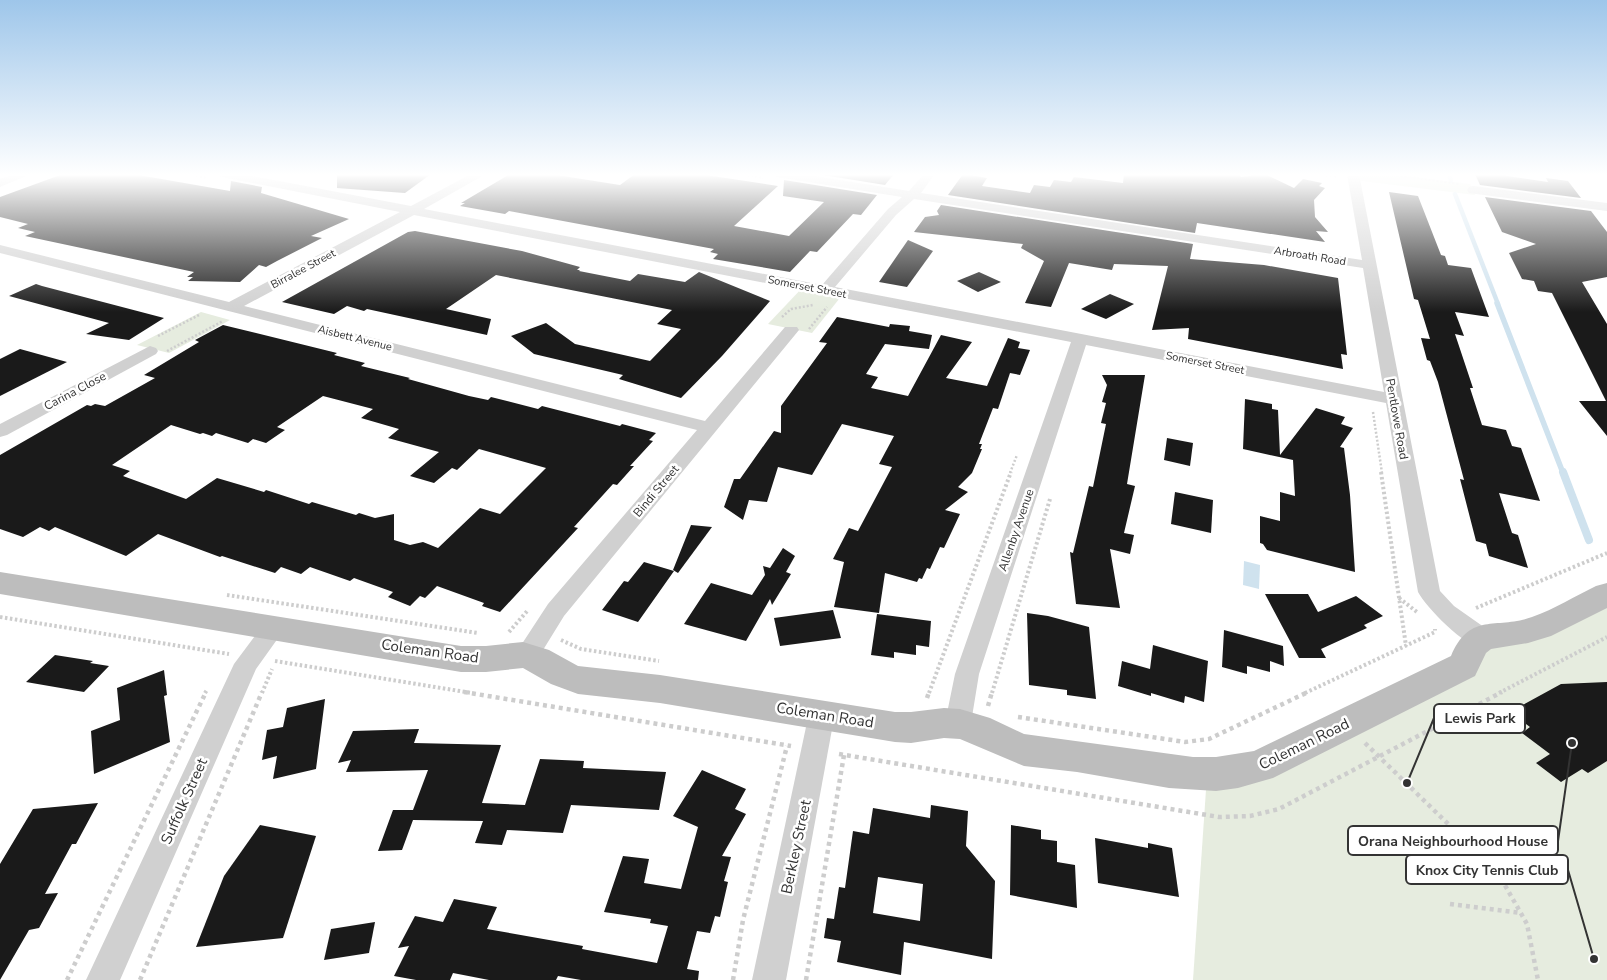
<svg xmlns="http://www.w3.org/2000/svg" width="1607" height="980" viewBox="0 0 1607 980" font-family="'Nunito Sans',sans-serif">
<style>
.green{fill:#e6ecdf}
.water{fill:#cfe2ee}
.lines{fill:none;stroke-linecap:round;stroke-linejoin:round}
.stream-far2{stroke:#cfe2ee;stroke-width:4.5}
.stream-far1{stroke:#cfe2ee;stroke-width:5.5}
.stream{stroke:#cfe2ee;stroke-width:8}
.building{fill:#1a1a1a;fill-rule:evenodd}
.path-far3{stroke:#cdcdcd;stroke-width:2;stroke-dasharray:2 2;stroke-linecap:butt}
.path-far2{stroke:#cdcdcd;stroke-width:2.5;stroke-dasharray:2 2;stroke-linecap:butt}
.path-far1{stroke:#cdcdcd;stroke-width:4;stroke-dasharray:2.5 2.5;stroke-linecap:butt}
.path{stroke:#cdcdcd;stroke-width:4.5;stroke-dasharray:4 4;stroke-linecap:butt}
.street{fill:#d0d0d0;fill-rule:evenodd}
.secondary{fill:#bdbdbd;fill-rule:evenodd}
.labels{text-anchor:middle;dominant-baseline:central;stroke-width:5;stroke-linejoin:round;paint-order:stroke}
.far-street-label{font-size:11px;fill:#333;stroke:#fff}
.street-label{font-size:12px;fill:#333;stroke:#fff}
.near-street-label{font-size:15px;fill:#333;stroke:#fff}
.leader{fill:none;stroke:#333;stroke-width:2}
.callout-dot{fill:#333;stroke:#fff;stroke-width:2}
.callout{fill:#fff;stroke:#333;stroke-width:2}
.callout-label{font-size:14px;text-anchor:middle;font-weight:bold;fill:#333}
</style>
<rect width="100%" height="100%" fill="#fff"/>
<g class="green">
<path d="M1353,174h36l81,10 5,11 -121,-15z"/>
<path d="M804,286l39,8 -31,39 -44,-9z"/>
<path d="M201,312l29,8 -61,33 -32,-8z"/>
<path d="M1607,594v386h-414l14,-205z"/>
</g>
<path class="water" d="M1244,561l16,4 -1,24 -16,-4z"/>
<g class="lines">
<g class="stream-far2">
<path d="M1449,174l2,7"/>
<path d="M1455,194l43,110"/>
</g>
<path class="stream-far1" d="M1497,303l66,170"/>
<path class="stream" d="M1563,472l26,68"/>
</g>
<g class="building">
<path d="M63,174h70l97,17 1,-10 31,6 -1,6 88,26 -38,17 11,2 -45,23 -11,6 -7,-2 -19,17 -52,-1 5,-4h-6l7,-5 -169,-36 10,-4 -17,-4 10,-4 -28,-7v-20z"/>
<path d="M337,174h94l-26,19 -68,-5z"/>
<path d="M510,174h40l70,11 15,-11h64l79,12 -44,40 55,10 35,-34 -41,-6 1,-16 93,15 -16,20 -8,-1 -36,38 -7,-1 -20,21 -77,-13 5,-5 -8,-2 4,-3 -205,-38 -4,3 -45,-8 5,-3h-4z"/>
<path d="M817,174h77l-9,11z"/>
<path d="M963,174l24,4 -5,8 48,7 4,-8 16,2 4,-7 17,2 3,-5 49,6 1,-9h114l3,3 24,-3 29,14 9,-9 19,4 -3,3 6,2 -11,12 1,17 13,15 -12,-1 9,11 -128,-19 -2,10 -247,-38z"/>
<path d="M1475,174h19l54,8 -2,-4 22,3 13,17 -101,-13z"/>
<path d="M1389,192l29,4 23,59 4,1 3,9 23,3 18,49 -34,-5 9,24 -9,-2 18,54h-3l12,37 24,5 6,16 9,2 19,53 -41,-8 13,40 6,2 10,33 -39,-12 -3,-12 -10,-3 -16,-62 4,1 -26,-98 -8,-21 -3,-1 -6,-22 9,1 -12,-39 -4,-1z"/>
<path d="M1485,197l106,14 16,21v45l-25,5 25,42v112l-28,-35h27l-54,-108 -14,-2 -4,-10 -12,-2 -13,-26 27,-9 -34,-12z"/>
<path d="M941,205l252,39 -3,15 74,6 74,13 9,77 -6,-1 2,15 -155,-30 1,-11 -37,2 16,-64 -54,-2 -2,6 -43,-7 -18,44 -26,-4 19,-42 -23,-13 2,-4 -109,-12 11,-15 14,-2 -2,-4z"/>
<path d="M415,231l107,20 58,16 -3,3h3l-1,1 51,10 8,-7 47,8 14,-10 71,29 -48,55 -41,42 -62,-19 4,-4 -89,-21 -23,-18 35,-13 29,21 75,17 31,-32 -24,-5 15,-14 -176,-35 -50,34 45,10 -4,16 -120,-26 -3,2 -17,-5 -13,8 -52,-12 126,-70z"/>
<path d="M908,240l25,11 -26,36 -28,-5z"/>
<path d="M979,272l22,10 -23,10 -21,-11z"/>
<path d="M36,284l6,2 122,32 -35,22 -43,-6 23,-11 -100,-27z"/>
<path d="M1110,294l24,10 -28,15 -25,-10z"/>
<path d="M837,317l52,10 1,-3 20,2 -1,5 23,4 -3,14 -44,-5 -19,30 12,3 -7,11 37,8 33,-61 31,7 -26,36 41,8 21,-48 12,4 -2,6 12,2 -10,25 -10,-2 -12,36 -5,-1 -14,36h3l-2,5h2l-10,24 -14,14 10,5 -23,18 15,4 -16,34 -4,-1 -10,22 -3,-1 -5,11 -3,-1 -2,4 -32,-9 -6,40 -45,-6 10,-45 -11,-3 16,-31 9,3 34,-64 -13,-3 15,-28 -52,-12 -30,51 -34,-8 -11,35 -18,-2 -6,20 -19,-13 10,-28h6l34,-48 7,2v-27l46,-63 -8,-1z"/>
<path d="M223,325l114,28 -3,2 31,8 -4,3 49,12 -2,1 61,17 19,4 3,-3 47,12 4,-3 78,20 2,-2 34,9 -7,7 4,1 -23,25h4l-17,19 -4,-1 -39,43 4,1 -78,84 -18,-6 2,-3 -47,-17 -12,12 -5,-2 -10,10 -22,-9 5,-5 -39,-14 -4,3 -40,-14 -9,7 -20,-7 -6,6 -53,-17 -2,1 -62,-23 -32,22 -71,-29 -6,4 -9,-4 -17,10 -23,-8v-74l87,-50 4,1 4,-2 10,2 50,-28 -11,-3 55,-33 -4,-2zM323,396l50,13 -12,9 38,11 -11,9 51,14 -29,24 24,7 18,-15 5,2 22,-21 67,19 -46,46 -20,-6 -42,40 -15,-6 -13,3 -16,-5v-26l-19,4 -16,-5 -3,2 -44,-13 -3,2 -43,-14 -2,2 -47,-14 -31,21 -63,-23 7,-5 -18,-6 59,-40 29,9 3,-1 9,3 4,-3 32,10 5,-4 13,4 19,-13 -8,-3z"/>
<path d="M20,349l47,13 -67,34v-37z"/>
<path d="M1102,375h43l-18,109 8,2 -11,47 10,2 -4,19 -20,-5 10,59 -44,-4 -6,-52 3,1 16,-67 4,1 13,-63 -5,-1 5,-20 -4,-1 5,-17z"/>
<path d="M1245,399l27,5v5l6,1 2,45 36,-47 29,9 -4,7 12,4 -13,19 4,1 6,47 5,77 -88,-22 -4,-6 -3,-1v-27l20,5v-29l15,4 -2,-36 -50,-11z"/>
<path d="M1167,438l26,5 -3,23 -26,-6z"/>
<path d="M1175,492l38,8 -2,33 -40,-9z"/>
<path d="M691,525l21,2 -34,46 -5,-3z"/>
<path d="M783,548l12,8 -9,16 5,2 -19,31 -2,-6 -24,42 -62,-17 27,-41 41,12 13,-20 -2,-9 7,2z"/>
<path d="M644,562l30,9 -36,51 -36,-12 22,-29 4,1z"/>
<path d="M1265,594h43l10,18 38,-16 27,20 -19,9 3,3 -46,21 5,9h-27z"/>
<path d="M833,610l8,28 -61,8 -6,-28z"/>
<path d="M1027,613l21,3 41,11 7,72 -29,-4v-5l-38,-5z"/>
<path d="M877,614l54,7 -2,26 -13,-2v10l-22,-3v6l-23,-3z"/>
<path d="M1224,630l59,16 1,20 -14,-5v11l-23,-6v8l-25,-7z"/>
<path d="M1153,645l55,16 -4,41 -19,-6 -1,7 -33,-10v3l-33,-10 4,-25 28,8z"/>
<path d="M55,655l38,6 -3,2 19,3 -25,26 -58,-10z"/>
<path d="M164,670l3,25 -3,1 6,46 -76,32 -3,-43 29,-11 -3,-32z"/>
<path d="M1607,682v79l-19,12 -6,-4 -21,13 -25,-19 14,-9 -28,-21 8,-6 -20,-15 51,-28z"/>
<path d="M325,699l-9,70 -43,10 4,-23 -15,4 5,-30 16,-3 4,-19z"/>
<path d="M419,729l-5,14 87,2 -19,58 43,2 15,-46 44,2 -1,7 83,4 -7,38 -88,-5 -8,28 -56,-3 -5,15 -27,-2 8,-22 -70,-1 -11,30 -24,1 15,-41h20l15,-40 -82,2 5,-12 -13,3 15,-32z"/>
<path d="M702,770l44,19 -11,20 11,5 -24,42 9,1 -7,24 4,1 -8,35 -5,-1 -5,17 -13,-2 -10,38 12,2 -1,9h-117l-23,-4 -2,4h-67l-36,-7 -3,7h-34l-22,-4 15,-30 -11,2 17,-32 28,6 11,-23 43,8 -10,22 96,17 -1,3 75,14 11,-37 -18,-3 1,-4 -47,-7 19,-56 26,3 -5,24 37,6 17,-62 -25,-11z"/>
<path d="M98,803l-22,41h-4l-27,50 13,-1 -19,35 -10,2 -29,50v-116l33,-55z"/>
<path d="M931,805l37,6 -2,35 29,35 -3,78 -88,-17 -3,33 -64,-13 4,-21 -17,-3 3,-20 7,1 5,-32 6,1 8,-57 16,3 4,-26 57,10zM878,877l45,7 -3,37 -47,-8z"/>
<path d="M260,825l56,11 -33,102 -87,9 28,-71z"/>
<path d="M1011,825l30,5v9l16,2v21l18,3 2,43 -67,-13z"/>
<path d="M1095,838l53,10v-5l24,5 7,49 -81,-14z"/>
<path d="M375,922l-6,31 -45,7 7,-31z"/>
</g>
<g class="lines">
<g class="path-far3">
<path d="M188,174l19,4"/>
<path d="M743,174l20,4"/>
<path d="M1318,174l20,3"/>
<path d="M1385,174l74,10"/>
</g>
<g class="path-far2">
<path d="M782,317l9,-8 22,-4"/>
<path d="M809,329l18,-22"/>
<path d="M158,336l41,-21"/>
<path d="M167,351l56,-30"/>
<path d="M1373,412l9,61"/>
<path d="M1010,473l7,-18"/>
</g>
<g class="path-far1">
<path d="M1381,472l25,174"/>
<path d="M227,595l251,38"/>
<path d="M1399,598l18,14"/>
<path d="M1476,608l131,-55"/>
<path d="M0,617l229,37"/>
<path d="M509,632l19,-22"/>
<path d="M561,640l20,9 78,12"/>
<path d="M275,661l197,32"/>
<path d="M205,693l2,-3"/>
<path d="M262,693l10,-24"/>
<path d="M929,693l82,-221"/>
<path d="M992,693l58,-194"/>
<path d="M1305,693l130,-61v-3"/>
<path d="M1499,693l108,-56"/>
</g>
<g class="path">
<path d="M464,692l327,54"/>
<path d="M927,698l2,-6"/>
<path d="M988,706l4,-14"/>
<path d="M1018,717l167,25 24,-3 99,-47"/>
<path d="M1365,743l118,115 19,22 25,44 11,56"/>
<path d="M839,754l380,63 31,-1 29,-7 223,-117"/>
<path d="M1450,904l71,9"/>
<path d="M67,980l139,-288"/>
<path d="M140,980l122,-288"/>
<path d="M733,980l10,-60 44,-174"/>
<path d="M806,980l38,-225"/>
</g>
<g class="street">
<path d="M14,174h17l-31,13v-8z"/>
<path d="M217,174h25l169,32 60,-32h15l-62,35 398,76 66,-76 14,-12 -125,-20 -5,-3h30l107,17 15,-17h11l-14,19 441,67 -15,-86h12l81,417 14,15 37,26 4,7 -4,7c-2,0 -5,2 -7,2 -18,1 -58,-41 -66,-56l-32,-189 -300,-58 -107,329 -8,49 -4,8 -9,3 -9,-3 -4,-8 10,-49 116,-332 -657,-127 -170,91 461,115 80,-94h12l2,3 -235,286 -29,47 -9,3 -9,-3 -3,-7 34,-52 149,-174 -697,-177v-8l229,57 171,-90 -178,-35zM914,199l449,69 21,124 -549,-105 61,-72z"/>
<path d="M1473,186l134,17v8l-138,-18 -2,-3 2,-3z"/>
<path d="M150,346l6,2 2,3 -2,3 -149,81 -7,2v-13z"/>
<path d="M274,618l8,3 4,6 -30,42 -136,311h-34l148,-316 32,-43z"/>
<path d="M822,702l9,3 4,8 -49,267h-34l57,-267 4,-8z"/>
</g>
<path class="secondary" d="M0,572l461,74h25l37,-4 26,8 29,16 82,9 235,37h16l33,-4 16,1 30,9 34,16 169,23h23l38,-6 197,-95c19,-45 45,-26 81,-39 23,-8 43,-21 64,-31l11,-3v25l-56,28 -23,7 -37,6 -5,4 -11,23 -202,102 -35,10 -22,3 -47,-3 -92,-16 -53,-6 -64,-27 -16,-1 -33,5 -16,-1 -235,-39 -82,-9 -27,-10 -28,-16 -37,4h-25l-461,-78z"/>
</g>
<linearGradient id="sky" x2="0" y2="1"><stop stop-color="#9ec6ea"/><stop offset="0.56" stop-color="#fff"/><stop offset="1" stop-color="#fff" stop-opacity="0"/></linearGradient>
<rect width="1607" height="312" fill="url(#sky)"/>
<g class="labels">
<g class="far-street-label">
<text transform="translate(1310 256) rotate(9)">Arbroath Road</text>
<text transform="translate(303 269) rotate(-28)">Birralee Street</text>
<text transform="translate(807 287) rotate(11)">Somerset Street</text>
<text transform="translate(355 338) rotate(14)">Aisbett Avenue</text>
<text transform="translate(1205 363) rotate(11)">Somerset Street</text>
</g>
<g class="street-label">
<text transform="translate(75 391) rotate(-28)">Carina Close</text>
<text transform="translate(1397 419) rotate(80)">Pentlowe Road</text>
<text transform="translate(656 491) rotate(-50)">Bindi Street</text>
<text transform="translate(1016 530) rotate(-71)">Allenby Avenue</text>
</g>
<g class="near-street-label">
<text transform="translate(430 651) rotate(8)">Coleman Road</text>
<text transform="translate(825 715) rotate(9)">Coleman Road</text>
<text transform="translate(1304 744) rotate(-26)">Coleman Road</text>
<text transform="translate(184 801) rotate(-66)">Suffolk Street</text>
<text transform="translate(796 847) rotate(-78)">Berkley Street</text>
</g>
</g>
<path class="leader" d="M1407 783L1434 718M1572 743L1558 841M1594 959L1568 870"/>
<g class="callout-dot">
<circle cx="1407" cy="783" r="5"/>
<circle cx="1572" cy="743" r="5"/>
<circle cx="1594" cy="959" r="5"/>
</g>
<g class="callout">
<rect x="1434" y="704" width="91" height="29" rx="5"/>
<rect x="1348" y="826" width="210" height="29" rx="5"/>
<rect x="1406" y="855" width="162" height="29" rx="5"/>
</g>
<g class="callout-label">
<text x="1480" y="723">Lewis Park</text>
<text x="1453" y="846">Orana Neighbourhood House</text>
<text x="1487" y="875">Knox City Tennis Club</text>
</g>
</svg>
